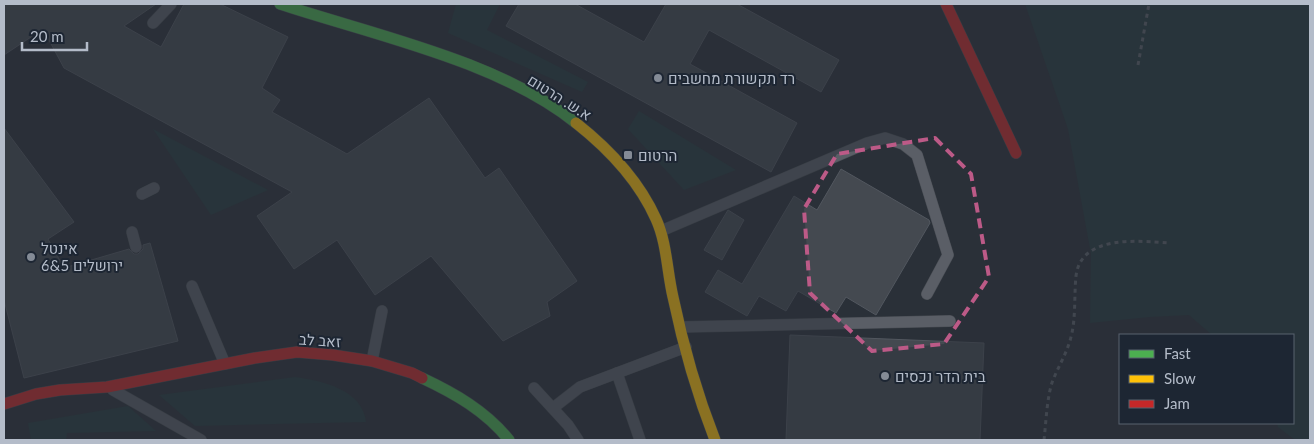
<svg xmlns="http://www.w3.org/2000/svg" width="1314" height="444" viewBox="0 0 1314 444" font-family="Lato,Heebo,sans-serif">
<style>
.green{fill:#273a3e}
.building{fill:#444950;stroke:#52575f}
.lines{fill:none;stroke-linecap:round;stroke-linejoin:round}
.lane-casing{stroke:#484c53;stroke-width:12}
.fast-casing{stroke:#484c53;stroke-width:12}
.slow-casing{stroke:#484c53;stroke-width:12}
.jam-casing{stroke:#484c53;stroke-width:12}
.path{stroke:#5d636a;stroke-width:3;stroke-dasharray:4 4;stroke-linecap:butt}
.lane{stroke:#5a5e66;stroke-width:11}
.fast{stroke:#4caf50;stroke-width:11}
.slow{stroke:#ffc107;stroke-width:11}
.jam{stroke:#c62828;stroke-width:11}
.marked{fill:none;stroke:#bc5a87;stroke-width:4;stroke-dasharray:10 6;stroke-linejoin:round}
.poi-dot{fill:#848b96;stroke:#1d2633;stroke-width:2}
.labels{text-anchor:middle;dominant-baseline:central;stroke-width:4;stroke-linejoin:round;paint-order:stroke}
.poi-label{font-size:15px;fill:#b4bcc9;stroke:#1d2633;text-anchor:start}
.street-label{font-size:15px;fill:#b4bcc9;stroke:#1d2633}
</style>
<rect width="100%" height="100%" fill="#2a3038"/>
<g class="green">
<path d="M456,4h44l-13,26 101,52 -6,10 -134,-59z"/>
<path d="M1025,4h285v436h-15l-17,-13 -1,-4h16v-88h-81l-23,-20 -39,2 -60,6 1,-69 -23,-125z"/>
<path d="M639,111l97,59 -52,20 -56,-61z"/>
<path d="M153,129l115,61 -57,25z"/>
<path d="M295,377c27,4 67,12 71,45l-171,4 -36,-31z"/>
<path d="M128,406l28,25 -89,2 -1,7h-35l-3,-17z"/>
</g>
<g class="building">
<path d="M4,4h152l-32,22 37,21 23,-43h36l68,33 -26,51 18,12 -8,12 75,42 82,-56 56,80 14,-10 78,113 -30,21 3,14 -47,25 -72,-85 -56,39 -38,-55 -43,29 -37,-53 35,-24 -228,-124 -21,-39 -39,26z"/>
<path d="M519,4h56l69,38 22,-38h71l102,56 -18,32 -112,-62 -19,34 107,59 -26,49 -265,-146z"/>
<path d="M4,128l70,94 -26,17 16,29 65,-19 5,5h4l5,-5v-4l7,-2 28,98 -154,37 -20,-78z"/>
<path d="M841,169l88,51 1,3 -54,92 -30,-18 -10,16 -38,-22 -12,20 -27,-15 -12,20 -42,-24 13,-22 24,14 52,-88 23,14z"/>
<path d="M728,210l16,10 -22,40 -18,-10z"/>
<path d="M790,335l194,8 -4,97h-194z"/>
</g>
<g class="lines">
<g class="lane-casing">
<g id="lane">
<path d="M153,23l18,-19"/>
<path d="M142,194l12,-6"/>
<path d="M661,231l206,-88 18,-5 18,6 14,11 31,100 -21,39"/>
<path d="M132,232l4,15"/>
<path d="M192,286l33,78"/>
<path d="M680,327l270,-6"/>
<path d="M372,361l10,-50"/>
<path d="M617,373l23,67"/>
<path d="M534,388l34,37 10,15"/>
<path d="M113,390l88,50"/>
<path d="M553,408l27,-21 106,-40"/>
</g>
</g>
<g class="fast-casing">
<g id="fast">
<path d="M280,4c94,31 219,57 296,119"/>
<path d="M422,378c32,15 64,33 87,62"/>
</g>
</g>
<g class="slow-casing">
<path id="slow" d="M576,123c33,26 63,58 80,96 11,24 11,53 17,78 10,48 24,97 42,143"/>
</g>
<g class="jam-casing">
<g id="jam">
<path d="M946,4l70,149"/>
<path d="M4,404l32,-10 24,-4 47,-3 148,-29 42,-6 36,3 39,6 40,12 10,5"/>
</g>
</g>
<g class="path">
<path d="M1138,65l11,-61"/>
<path d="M1044,440c2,-17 3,-45 9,-60 6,-15 14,-27 18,-43 5,-19 3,-41 5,-61 5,-42 63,-35 93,-33"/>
</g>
<use href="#lane" class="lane"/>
<use href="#fast" class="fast"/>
<use href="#slow" class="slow"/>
<use href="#jam" class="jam"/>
</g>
<path d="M0 0H1314V444H0ZM935,138l36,36 18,103 -45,67 -72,7 -62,-58 -6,-84 33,-55z" fill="#2a3038" fill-opacity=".55" fill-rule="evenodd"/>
<path class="marked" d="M935,138l36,36 18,103 -45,67 -72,7 -62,-58 -6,-84 33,-55z"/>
<g class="poi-dot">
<circle cx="658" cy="78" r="5"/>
<rect x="623" y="150" width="10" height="10" rx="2.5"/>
<circle cx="31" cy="257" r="5"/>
<circle cx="885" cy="376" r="5"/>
</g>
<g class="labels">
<g class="poi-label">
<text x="668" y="78">רד תקשורת מחשבים</text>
<text x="638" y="155">הרטום</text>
<text x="41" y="248">אינטל<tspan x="41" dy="17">ירושלים 5&amp;6</tspan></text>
<text x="895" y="376">בית הדר נכסים</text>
</g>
<g class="street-label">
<text transform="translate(560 97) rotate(32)">א.ש. הרטום</text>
<text transform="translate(320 340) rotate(4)">זאב לב</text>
</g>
</g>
<rect width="1314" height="444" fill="none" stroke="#b4bcc9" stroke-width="10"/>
<rect x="1119" y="334" width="175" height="90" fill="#1d2633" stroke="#59626f"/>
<rect x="1129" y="350" width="25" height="8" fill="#4caf50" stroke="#59626f"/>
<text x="1164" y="359" font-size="15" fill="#b4bcc9">Fast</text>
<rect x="1129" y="375" width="25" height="8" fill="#ffc107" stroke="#59626f"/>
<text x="1164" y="384" font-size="15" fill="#b4bcc9">Slow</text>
<rect x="1129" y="400" width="25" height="8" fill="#c62828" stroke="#59626f"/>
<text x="1164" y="409" font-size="15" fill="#b4bcc9">Jam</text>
<path d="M22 42v8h65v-8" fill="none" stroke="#b4bcc9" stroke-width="2.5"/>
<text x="30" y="42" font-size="15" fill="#b4bcc9" stroke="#1d2633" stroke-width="4" paint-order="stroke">20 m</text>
</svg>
